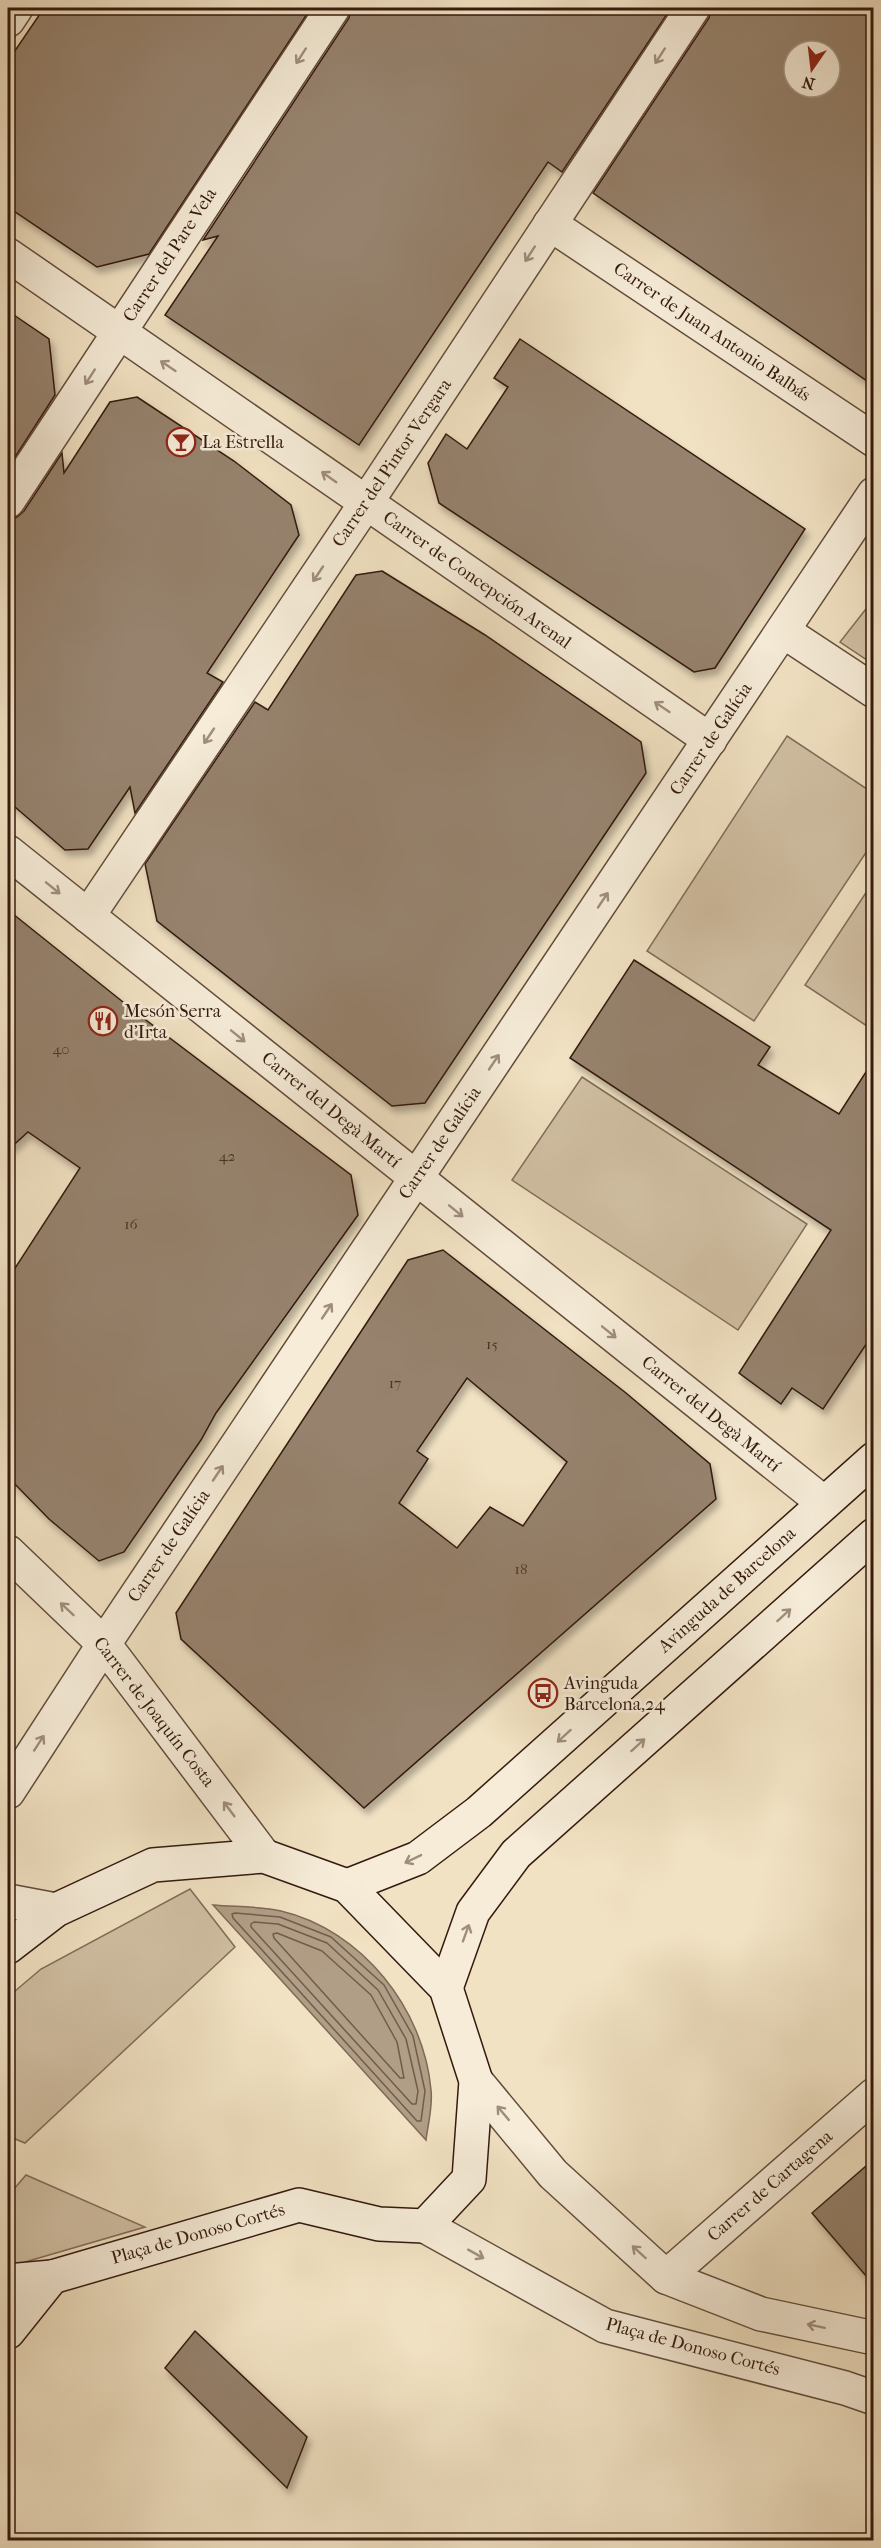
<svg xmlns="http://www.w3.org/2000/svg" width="881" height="2548" viewBox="0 0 881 2548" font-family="'IM FELL French Canon',serif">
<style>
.green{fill:#d1c0a4;stroke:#826d5a;stroke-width:1.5}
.water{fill:#b19e86;stroke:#7f6956;stroke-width:1.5}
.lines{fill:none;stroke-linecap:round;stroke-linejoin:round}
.shore{stroke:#725c4a;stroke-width:1.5}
.building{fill:#96826d;stroke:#341a0f;stroke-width:1.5;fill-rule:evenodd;filter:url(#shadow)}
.pedestrian-casing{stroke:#634c3c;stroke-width:36}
.minor-casing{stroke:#634c3c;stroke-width:36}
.tertiary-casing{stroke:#634c3c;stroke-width:36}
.secondary-casing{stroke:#341a0f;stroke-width:36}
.pedestrian{stroke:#f6ecd8;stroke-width:33}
.minor{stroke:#f6ecd8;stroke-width:33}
.tertiary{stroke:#f6ecd8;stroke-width:33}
.secondary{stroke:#f6ecd8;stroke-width:33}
.oneway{stroke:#9f8e7e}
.labels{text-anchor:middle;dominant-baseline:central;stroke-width:5;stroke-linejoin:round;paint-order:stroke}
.number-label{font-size:15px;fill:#4c3426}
.street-label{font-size:18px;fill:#341a0f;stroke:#f6ecd8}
.poi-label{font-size:18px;fill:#341a0f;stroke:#f6ecd8;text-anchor:start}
</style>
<defs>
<filter id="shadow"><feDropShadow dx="3.5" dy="6" stdDeviation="3" flood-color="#0004"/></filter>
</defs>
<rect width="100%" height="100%" fill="#f1e2c3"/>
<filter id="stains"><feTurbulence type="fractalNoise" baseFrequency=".00333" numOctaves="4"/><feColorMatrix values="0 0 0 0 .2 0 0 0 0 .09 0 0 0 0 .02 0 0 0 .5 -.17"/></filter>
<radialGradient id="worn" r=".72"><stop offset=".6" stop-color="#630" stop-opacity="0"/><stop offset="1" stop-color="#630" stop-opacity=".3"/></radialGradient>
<g class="green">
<path d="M873,600v64l-33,-22z"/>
<path d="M787,736l86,57v49l-119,179 -107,-70z"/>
<path d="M873,882v148l-68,-45z"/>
<path d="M582,1077l225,147 -69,106 -226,-150z"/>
<path d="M190,1889l45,58 -210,196 -17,-7v-139l33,-28z"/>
<path d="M26,2175l119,52 -137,40v-71z"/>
</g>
<path class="water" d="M213,1905c22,2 47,1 68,6 81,19 143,98 150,179 2,16 -3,34 -5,50z"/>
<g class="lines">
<g class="shore">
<path d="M235,1913l45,4 51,20 53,48 29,51 12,55 -4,30h-4l-184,-203 -1,-4z"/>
<path d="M254,1922l24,2 49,19 51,47 28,49 12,52 -2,13h-4l-161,-177v-3z"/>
<path d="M277,1933l45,18 49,44 26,47 7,36h-4l-126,-140 -1,-4z"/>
</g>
</g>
<g class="building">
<path d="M44,8h267l-162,246 -52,13 -89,-60v-146z"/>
<path d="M351,8h320l-109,164 -14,-10 -189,283 -194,-130 53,-79 -15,4 146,-222z"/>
<path d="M711,8h162v377l-280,-192 116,-175zM794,51h36v36h-36z"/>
<path d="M8,311l41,28 6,56 -47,73z"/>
<path d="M520,339l285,190 -90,139 -21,4 -255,-169 -11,-40 18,-29 21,15 41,-62 -14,-9z"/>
<path d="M137,397l97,64 57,44 8,30 -92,138 16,9 -88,131 -5,-26 -42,62 -23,1 -57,-49v-281l9,-3 7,-6 38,-58 2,20 46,-71z"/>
<path d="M382,571l103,64 156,107 5,31 -221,330 -33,3 -235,-185 -12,-57 110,-162 13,8 88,-135z"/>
<path d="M8,910l130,104 213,161 7,40 -142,198 -15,27 -77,112 -25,9 -50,-42 -41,-42v-198l72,-111 -52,-36 -20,18z"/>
<path d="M634,960l136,87 -12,18 81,49 34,-53v273l-50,75 -31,-21 -11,16 -42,-31 92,-143 -261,-172z"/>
<path d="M443,1250l183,143 84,71 6,35 -352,309 -183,-169 -5,-26 232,-353zM467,1378l100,84 -44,64 -33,-19 -33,41 -58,-45 29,-44 -11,-8z"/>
<path d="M873,2160v124l-61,-71z"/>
<path d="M195,2331l112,106 -20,51 -122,-120z"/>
</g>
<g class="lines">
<g class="pedestrian-casing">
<g id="pedestrian">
<path d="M550,224l324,216"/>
<path d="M783,631l91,60"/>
</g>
</g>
<g class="minor-casing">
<g id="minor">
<path d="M8,20l8,-12"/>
<path d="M8,255l702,485"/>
<path d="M8,501l325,-493"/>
<path d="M8,852l816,651"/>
<path d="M88,916l278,-413 327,-495"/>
<path d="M8,1792l96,-148 770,-1150"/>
<path d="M8,1901l48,9"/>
<path d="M425,2226l180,100 240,62 29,10"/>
<path d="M666,2277l208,-182"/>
</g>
</g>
<g class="tertiary-casing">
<g id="tertiary">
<path d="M8,1552l96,92 160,212"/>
<path d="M476,2081l77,93 113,103 95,37 113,24"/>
</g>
</g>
<g class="secondary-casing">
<g id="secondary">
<path d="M347,1886l71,-28 61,-46 395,-353"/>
<path d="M8,1947l48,-37 97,-45 111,-9 83,30 99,102 30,93 -7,98 -44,47 -46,-2 -80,-19 -247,72 -44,4"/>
<path d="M446,1988l27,-76 43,-58 358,-319"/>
<path d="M8,2332l44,-55"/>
</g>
</g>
<use href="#pedestrian" class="pedestrian"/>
<use href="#minor" class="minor"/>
<use href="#tertiary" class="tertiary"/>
<use href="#secondary" class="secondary"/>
</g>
<defs><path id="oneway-shaft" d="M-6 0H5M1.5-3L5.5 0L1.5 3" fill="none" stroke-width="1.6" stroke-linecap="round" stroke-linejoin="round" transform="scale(1.5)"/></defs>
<g class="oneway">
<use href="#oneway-shaft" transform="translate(301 56) rotate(123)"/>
<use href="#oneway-shaft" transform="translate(660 56) rotate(123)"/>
<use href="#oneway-shaft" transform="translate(530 254) rotate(123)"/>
<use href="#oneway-shaft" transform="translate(168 366) rotate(-146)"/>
<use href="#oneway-shaft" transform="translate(90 377) rotate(123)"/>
<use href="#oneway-shaft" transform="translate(329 477) rotate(-145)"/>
<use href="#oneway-shaft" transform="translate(318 574) rotate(124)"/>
<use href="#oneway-shaft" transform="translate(662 707) rotate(-146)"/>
<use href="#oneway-shaft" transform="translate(209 736) rotate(124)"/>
<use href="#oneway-shaft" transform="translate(53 888) rotate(39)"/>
<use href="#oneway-shaft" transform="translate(603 900) rotate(-56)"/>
<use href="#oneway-shaft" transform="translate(238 1036) rotate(39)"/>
<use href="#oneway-shaft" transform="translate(494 1062) rotate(-56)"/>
<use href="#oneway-shaft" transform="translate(456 1211) rotate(39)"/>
<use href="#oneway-shaft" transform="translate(327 1311) rotate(-56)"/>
<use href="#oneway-shaft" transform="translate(609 1332) rotate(39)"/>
<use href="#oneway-shaft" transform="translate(218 1473) rotate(-56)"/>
<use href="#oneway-shaft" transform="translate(67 1609) rotate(-137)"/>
<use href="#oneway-shaft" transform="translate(784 1615) rotate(-42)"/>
<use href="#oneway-shaft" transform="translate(564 1736) rotate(138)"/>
<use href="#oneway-shaft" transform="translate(39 1743) rotate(-57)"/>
<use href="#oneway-shaft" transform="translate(638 1745) rotate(-42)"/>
<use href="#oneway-shaft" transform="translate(229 1809) rotate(-127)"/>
<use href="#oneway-shaft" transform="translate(413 1859) rotate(154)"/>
<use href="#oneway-shaft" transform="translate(466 1933) rotate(-70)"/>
<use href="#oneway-shaft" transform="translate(503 2113) rotate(-130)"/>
<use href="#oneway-shaft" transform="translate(639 2252) rotate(-138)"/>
<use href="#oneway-shaft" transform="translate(476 2254) rotate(29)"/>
<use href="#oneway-shaft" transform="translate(816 2326) rotate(-168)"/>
</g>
<defs>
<g id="bar-ring" transform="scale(1.5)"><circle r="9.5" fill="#f6ecd8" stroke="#8f2418" stroke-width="1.5"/><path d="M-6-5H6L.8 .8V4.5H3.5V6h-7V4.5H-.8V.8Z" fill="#8f2418"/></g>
<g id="restaurant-ring" transform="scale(1.5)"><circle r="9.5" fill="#f6ecd8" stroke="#8f2418" stroke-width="1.5"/><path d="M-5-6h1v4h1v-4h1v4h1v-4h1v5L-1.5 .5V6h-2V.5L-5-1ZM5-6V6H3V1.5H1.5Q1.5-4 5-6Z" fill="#8f2418"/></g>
<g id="bus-ring" transform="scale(1.5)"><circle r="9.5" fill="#f6ecd8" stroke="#8f2418" stroke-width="1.5"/><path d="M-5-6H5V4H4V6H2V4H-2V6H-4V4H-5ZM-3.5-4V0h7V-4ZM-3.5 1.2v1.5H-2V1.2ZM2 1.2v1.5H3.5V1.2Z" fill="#8f2418"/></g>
</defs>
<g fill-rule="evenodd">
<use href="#bar-ring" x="181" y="442"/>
<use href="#restaurant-ring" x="103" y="1021"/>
<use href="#bus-ring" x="543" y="1693"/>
</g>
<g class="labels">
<g class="number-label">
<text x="61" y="1049">40</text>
<text x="227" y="1156">42</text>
<text x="131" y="1224">16</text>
<text x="492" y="1344">15</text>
<text x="395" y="1383">17</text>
<text x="521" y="1569">18</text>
</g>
<g class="street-label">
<text transform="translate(170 255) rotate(-57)">Carrer del Pare Vela</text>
<text transform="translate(712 332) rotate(34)">Carrer de Juan Antonio Balbás</text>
<text transform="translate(392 463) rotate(-56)">Carrer del Pintor Vergara</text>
<text transform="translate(477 580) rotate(35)">Carrer de Concepción Arenal</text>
<text transform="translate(711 739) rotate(-56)">Carrer de Galícia</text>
<text transform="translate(331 1110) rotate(39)">Carrer del Degà Martí</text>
<text transform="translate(440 1143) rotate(-56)">Carrer de Galícia</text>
<text transform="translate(711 1414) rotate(39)">Carrer del Degà Martí</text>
<text transform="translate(169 1546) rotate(-56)">Carrer de Galícia</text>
<text transform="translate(727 1590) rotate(-42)">Avinguda de Barcelona</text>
<text transform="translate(154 1712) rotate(52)">Carrer de Joaquín Costa</text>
<text transform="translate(770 2186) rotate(-41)">Carrer de Cartagena</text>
<text transform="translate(198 2234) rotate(-16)">Plaça de Donoso Cortés</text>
<text transform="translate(693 2347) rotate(15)">Plaça de Donoso Cortés</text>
</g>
<g class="poi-label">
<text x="202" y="442">La Estrella</text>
<text x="124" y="1011">Mesón Serra<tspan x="124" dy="21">d'Irta</tspan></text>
<text x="564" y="1683">Avinguda<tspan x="564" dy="21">Barcelona,24</tspan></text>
</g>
</g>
<rect width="881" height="2548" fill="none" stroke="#f1e2c3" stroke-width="30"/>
<rect x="9" y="9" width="863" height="2530" fill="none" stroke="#341a0f" stroke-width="3"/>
<rect x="15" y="15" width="851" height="2518" fill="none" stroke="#341a0f" stroke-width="1.5"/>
<g transform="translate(812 69) rotate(194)"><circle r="28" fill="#f6ecd8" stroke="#a89888" stroke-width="1.5"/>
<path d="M0-4.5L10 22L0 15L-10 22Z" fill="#8f2418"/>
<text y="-9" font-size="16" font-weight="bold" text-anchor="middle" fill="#341a0f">N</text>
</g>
<rect width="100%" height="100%" filter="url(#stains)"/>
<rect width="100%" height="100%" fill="url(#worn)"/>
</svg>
